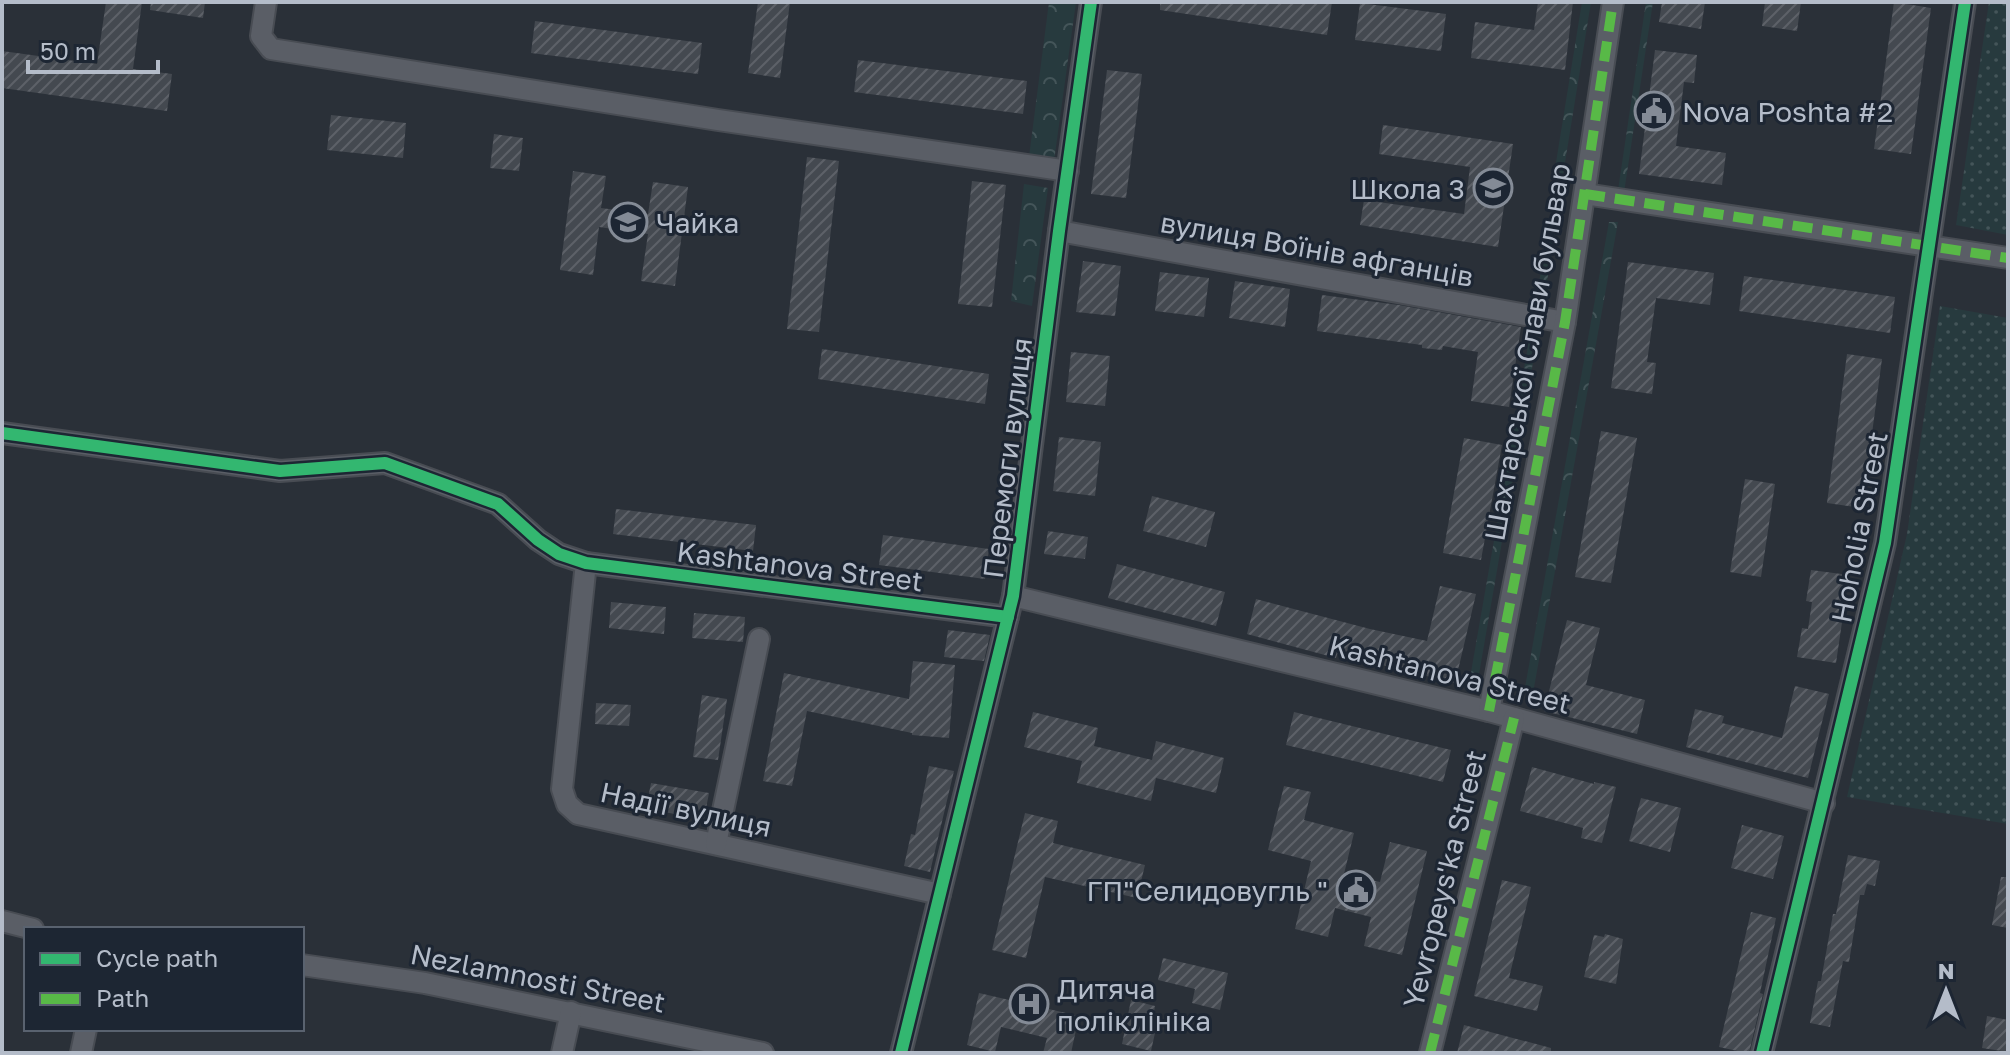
<svg xmlns="http://www.w3.org/2000/svg" width="2010" height="1055" viewBox="0 0 2010 1055" font-family="'Golos Text',sans-serif">
<style>
.forest{fill:url(#forest-crowns)}
.park{fill:url(#park-dots)}
.building{fill:url(#building-hatch)}
.lines{fill:none;stroke-linecap:round;stroke-linejoin:round}
.minor-casing{stroke:#484c53;stroke-width:24}
.minor{stroke:#5a5e66;stroke-width:20}
.quiet{stroke:#58b947;stroke-width:10;stroke-dasharray:20 10;stroke-linecap:butt}
.cycleway-casing{stroke:#1d2633;stroke-width:17}
.cycleway{stroke:#33b770;stroke-width:12}
.labels{text-anchor:middle;dominant-baseline:central;stroke-width:6;stroke-linejoin:round;paint-order:stroke}
.poi-label{font-size:28px;fill:#b4bcc9;stroke:#1d2633;text-anchor:start}
.street-label{font-size:28px;fill:#b4bcc9;stroke:#1d2633}
</style>
<defs>
<pattern id="forest-crowns" width="20" height="18" patternUnits="userSpaceOnUse" patternTransform="scale(2)"><rect width="20" height="18" fill="#273a3e"/><path d="M2 6a3 3 0 1 1 6 0M12 15a3 3 0 1 1 6 0" fill="none" stroke="#445559"/></pattern>
<pattern id="park-dots" width="8" height="8" patternUnits="userSpaceOnUse" patternTransform="scale(2)"><rect width="8" height="8" fill="#273a3e"/><path d="M2 2h.1M6 6h.1" fill="none" stroke="#445559" stroke-width="1.8" stroke-linecap="round"/></pattern>
<pattern id="building-hatch" width="6" height="6" patternUnits="userSpaceOnUse" patternTransform="scale(2)"><rect width="6" height="6" fill="#444950"/><path d="M-1 1l2-2M0 6l6-6M5 7l2-2" fill="none" stroke="#5d6168"/></pattern>
</defs>
<rect width="100%" height="100%" fill="#2a3038"/>
<g class="forest">
<path d="M1049,2h27l-22,159 -25,-4z"/>
<path d="M1582,2h9l-29,179h-9z"/>
<path d="M1646,2h7l-30,197 -6,-2z"/>
<path d="M1024,184l24,4 -16,118 -21,-5z"/>
<path d="M1552,208l7,4 -81,468 -8,-2z"/>
<path d="M1609,222h9l-85,471h-9z"/>
</g>
<g class="park">
<path d="M1989,2h19v233l-52,-10z"/>
<path d="M1940,306l68,12v506l-161,-27 60,-263z"/>
</g>
<g class="building">
<path d="M106,2h36l-9,67 39,5 -5,37 -165,-23v-37l95,13z"/>
<path d="M151,2h54l-2,16 -53,-8z"/>
<path d="M758,2h32l-10,76 -32,-5z"/>
<path d="M1160,2h172l-5,33 -167,-25z"/>
<path d="M1538,2h35l-8,68 -94,-12 4,-36 59,8z"/>
<path d="M1662,2h43l-4,27 -42,-7z"/>
<path d="M1765,2h36l-4,29 -35,-5z"/>
<path d="M1894,2l37,6 -20,146 -37,-5z"/>
<path d="M1360,3l86,11 -5,37 -86,-11z"/>
<path d="M535,21l167,22 -4,31 -167,-21z"/>
<path d="M1655,50l42,5 -3,28 -10,-1 -8,64 50,7 -4,32 -83,-11z"/>
<path d="M858,60l169,21 -4,33 -169,-22z"/>
<path d="M1107,70l35,4 -16,124 -35,-4z"/>
<path d="M331,115l75,8 -3,35 -76,-8z"/>
<path d="M1383,125l130,19 -15,103 -138,-22 4,-25 100,14 6,-47 -91,-13z"/>
<path d="M494,134l29,4 -4,33 -29,-3z"/>
<path d="M807,157l32,4 -20,171 -32,-3z"/>
<path d="M573,171l33,5 -5,32 47,6 5,-32 35,5 -13,99 -34,-5 7,-47 -49,-7 -6,48 -33,-5z"/>
<path d="M972,181l34,4 -14,122 -34,-3z"/>
<path d="M1083,261l38,5 -6,50 -39,-4z"/>
<path d="M1628,262l86,11 -4,32 -54,-7 -9,64 9,1 -4,31 -41,-6z"/>
<path d="M1160,272l49,6 -5,39 -49,-6z"/>
<path d="M1744,276l151,21 -5,36 -151,-22z"/>
<path d="M1235,281l55,8 -5,38 -56,-9z"/>
<path d="M1322,295l77,10 122,22 -12,80 -38,-6 7,-49 -35,-6 -1,4 -20,-2v-3l-105,-14z"/>
<path d="M822,349l167,25 -4,30 -167,-25z"/>
<path d="M1071,352l39,4 -5,50 -39,-4z"/>
<path d="M1847,354l35,5 -20,149 -35,-5z"/>
<path d="M1601,431l36,7 -26,145 -36,-6z"/>
<path d="M1059,437l42,5 -6,54 -42,-5z"/>
<path d="M1464,438l38,7 -21,115 -38,-7z"/>
<path d="M1745,479l30,5 -14,93 -31,-5z"/>
<path d="M1152,496l63,16 -9,35 -63,-16z"/>
<path d="M616,509l140,16 -3,26 -140,-17z"/>
<path d="M1048,531l40,6 -3,22 -41,-5z"/>
<path d="M883,535l106,14 -4,30 -106,-14z"/>
<path d="M1117,564l108,28 -9,34 -108,-28z"/>
<path d="M1811,570l38,5 -13,88 -39,-6 5,-29 6,1 4,-27 -6,-1z"/>
<path d="M1440,586l36,8 -21,89 -118,-29 -1,4 -89,-24 9,-35 114,30 57,12z"/>
<path d="M611,602l55,5 -2,27 -55,-6z"/>
<path d="M694,613l51,4 -2,25 -51,-4z"/>
<path d="M1567,620l33,8 -14,57 59,15 -8,34 -93,-23z"/>
<path d="M948,630l42,5 -6,26 -40,-4z"/>
<path d="M913,661l42,4 -6,73 -37,-3v-2l-105,-22 -15,75 -29,-5 21,-108 125,26z"/>
<path d="M1795,686l34,8 -21,84 -122,-31 9,-38 29,7 -2,7 60,15z"/>
<path d="M702,695l25,4 -9,61 -25,-3z"/>
<path d="M596,703l35,2 -2,21 -34,-2z"/>
<path d="M1033,712l65,16 -4,18 58,14 4,-19 68,17 -8,35 -60,-15 -5,23 -74,-18 5,-22 -58,-14z"/>
<path d="M1294,712l157,38 -8,32 -157,-37z"/>
<path d="M929,766l25,5 -24,101 -26,-6 7,-32 4,1z"/>
<path d="M1532,767l62,17v-2l22,5 -14,56 -21,-5 2,-10 -63,-17z"/>
<path d="M651,783l58,10 -5,26 -58,-10z"/>
<path d="M1284,786l27,6 -7,28 50,13 -10,41 36,8 10,-40 37,9 -25,104 -38,-9 7,-29 -36,-9 -7,29 -33,-8 16,-68 -43,-11z"/>
<path d="M1641,798l40,10 -11,44 -41,-11z"/>
<path d="M1025,813l33,8 -5,22 92,22 -8,33 -92,-21 -19,81 -34,-8z"/>
<path d="M1742,825l42,11 -11,43 -42,-11z"/>
<path d="M1848,855l32,6 -5,25 -8,-2 -3,11h-4l-11,67 -6,-1 -13,66 -20,-4 8,-42h3l12,-67h3z"/>
<path d="M2001,877h7v51l-16,-3z"/>
<path d="M1502,880l29,7 -22,91 34,8 -6,25 -63,-15z"/>
<path d="M1751,912l25,6 -16,75 3,1 -14,59h-2l-28,-6z"/>
<path d="M1605,934l18,5 -7,45 -32,-7 10,-42 10,2z"/>
<path d="M1163,958l65,15 -8,37 -28,-7 3,-14 -37,-9z"/>
<path d="M979,993l100,23 -8,37h-28l4,-15 -46,-11 -6,25 -28,-7z"/>
<path d="M1131,1000l24,6 -3,17 5,1 -6,27 -29,-7z"/>
<path d="M1987,1016l21,4v32l-26,-4z"/>
<path d="M1464,1025l87,23v5h-94z"/>
</g>
<g class="lines">
<g class="minor-casing">
<g id="minor">
<path d="M266,2l-5,34 10,13 447,71 350,51"/>
<path d="M1585,194l423,64"/>
<path d="M1059,231l506,91"/>
<path d="M2,433l278,38 105,-8 113,41 40,36 21,14 27,9 422,54"/>
<path d="M586,563l-24,226 5,15 11,10 362,80"/>
<path d="M1013,596l476,115 335,92"/>
<path d="M1489,711l76,-389 48,-320"/>
<path d="M716,844l43,-205"/>
<path d="M2,921l31,8"/>
<path d="M302,965l123,18 338,70"/>
<path d="M81,1053l5,-24"/>
<path d="M562,1053l9,-41"/>
<path d="M901,1053l112,-457 46,-365 32,-229"/>
<path d="M1430,1053l84,-335"/>
<path d="M1762,1053l123,-510 80,-541"/>
</g>
</g>
<use href="#minor" class="minor"/>
<g class="quiet">
<path d="M1585,194l423,64"/>
<path d="M1489,711l76,-389 48,-320"/>
<path d="M1430,1053l84,-335"/>
</g>
<g class="cycleway-casing">
<g id="cycleway">
<path d="M2,433l278,38 105,-8 113,41 40,36 21,14 27,9 422,54"/>
<path d="M901,1053l112,-457 46,-365 32,-229"/>
<path d="M1762,1053l123,-510 80,-541"/>
</g>
</g>
<use href="#cycleway" class="cycleway"/>
</g>
<defs>
<g id="civic-ring" transform="scale(2)"><circle r="9.5" fill="#1d2633" stroke="#848b96" stroke-width="1.5"/><path d="M-.6-6.5H3V-4.5H.6V-3L4-1V1h2V6H-6V1h2V-1L-.6-3ZM-1.2 2.5V6h2.4V2.5Z" fill="#848b96"/></g>
<g id="school-ring" transform="scale(2)"><circle r="9.5" fill="#1d2633" stroke="#848b96" stroke-width="1.5"/><path d="M0-5L7-2L0 1L-7-2ZM-4 1L0 2.5L4 1V4Q0 6-4 4Z" fill="#848b96"/></g>
<g id="hospital-ring" transform="scale(2)"><circle r="9.5" fill="#1d2633" stroke="#848b96" stroke-width="1.5"/><path d="M-5-5h3v3.5h4V-5h3V5h-3V1.5h-4V5h-3Z" fill="#848b96"/></g>
</defs>
<g fill-rule="evenodd">
<use href="#civic-ring" x="1654" y="111"/>
<use href="#school-ring" x="1493" y="188"/>
<use href="#school-ring" x="628" y="222"/>
<use href="#civic-ring" x="1356" y="890"/>
<use href="#hospital-ring" x="1029" y="1004"/>
</g>
<g class="labels">
<g class="poi-label">
<text x="1682" y="111">Nova Poshta #2</text>
<text x="1465" y="188" text-anchor="end">Школа 3</text>
<text x="656" y="222">Чайка</text>
<text x="1328" y="890" text-anchor="end">ГП"Селидовугль "</text>
<text x="1057" y="988">Дитяча<tspan x="1057" dy="32">поліклініка</tspan></text>
</g>
<g class="street-label">
<text transform="translate(1317 249) rotate(10)">вулиця Воїнів афганців</text>
<text transform="translate(1527 352) rotate(-80)">Шахтарської Слави бульвар</text>
<text transform="translate(1007 458) rotate(-83)">Перемоги вулиця</text>
<text transform="translate(1859 527) rotate(-79)">Hoholia Street</text>
<text transform="translate(800 566) rotate(7)">Kashtanova Street</text>
<text transform="translate(1450 674) rotate(14)">Kashtanova Street</text>
<text transform="translate(686 809) rotate(12)">Надії вулиця</text>
<text transform="translate(1444 879) rotate(-76)">Yevropeysʹka Street</text>
<text transform="translate(538 978) rotate(11)">Nezlamnosti Street</text>
</g>
</g>
<rect width="2010" height="1055" fill="none" stroke="#b4bcc9" stroke-width="8"/>
<rect x="24" y="927" width="280" height="104" fill="#1d2633" stroke="#59626f" stroke-width="2"/>
<rect x="40" y="953" width="40" height="12" fill="#33b770" stroke="#59626f" stroke-width="2"/>
<text x="96" y="967" font-size="24" fill="#b4bcc9">Cycle path</text>
<rect x="40" y="993" width="40" height="12" fill="#58b947" stroke="#59626f" stroke-width="2"/>
<text x="96" y="1007" font-size="24" fill="#b4bcc9">Path</text>
<g transform="translate(1946 991)" stroke="#1d2633" stroke-width="6" paint-order="stroke">
<path d="M0-6L14 30L0 20L-14 30Z" fill="#b4bcc9"/>
<text y="-12" font-size="22" font-weight="bold" text-anchor="middle" fill="#b4bcc9">N</text>
</g>
<path d="M28 60v12h130v-12" fill="none" stroke="#b4bcc9" stroke-width="4"/>
<text x="40" y="60" font-size="24" fill="#b4bcc9" stroke="#1d2633" stroke-width="6" paint-order="stroke">50 m</text>
</svg>
